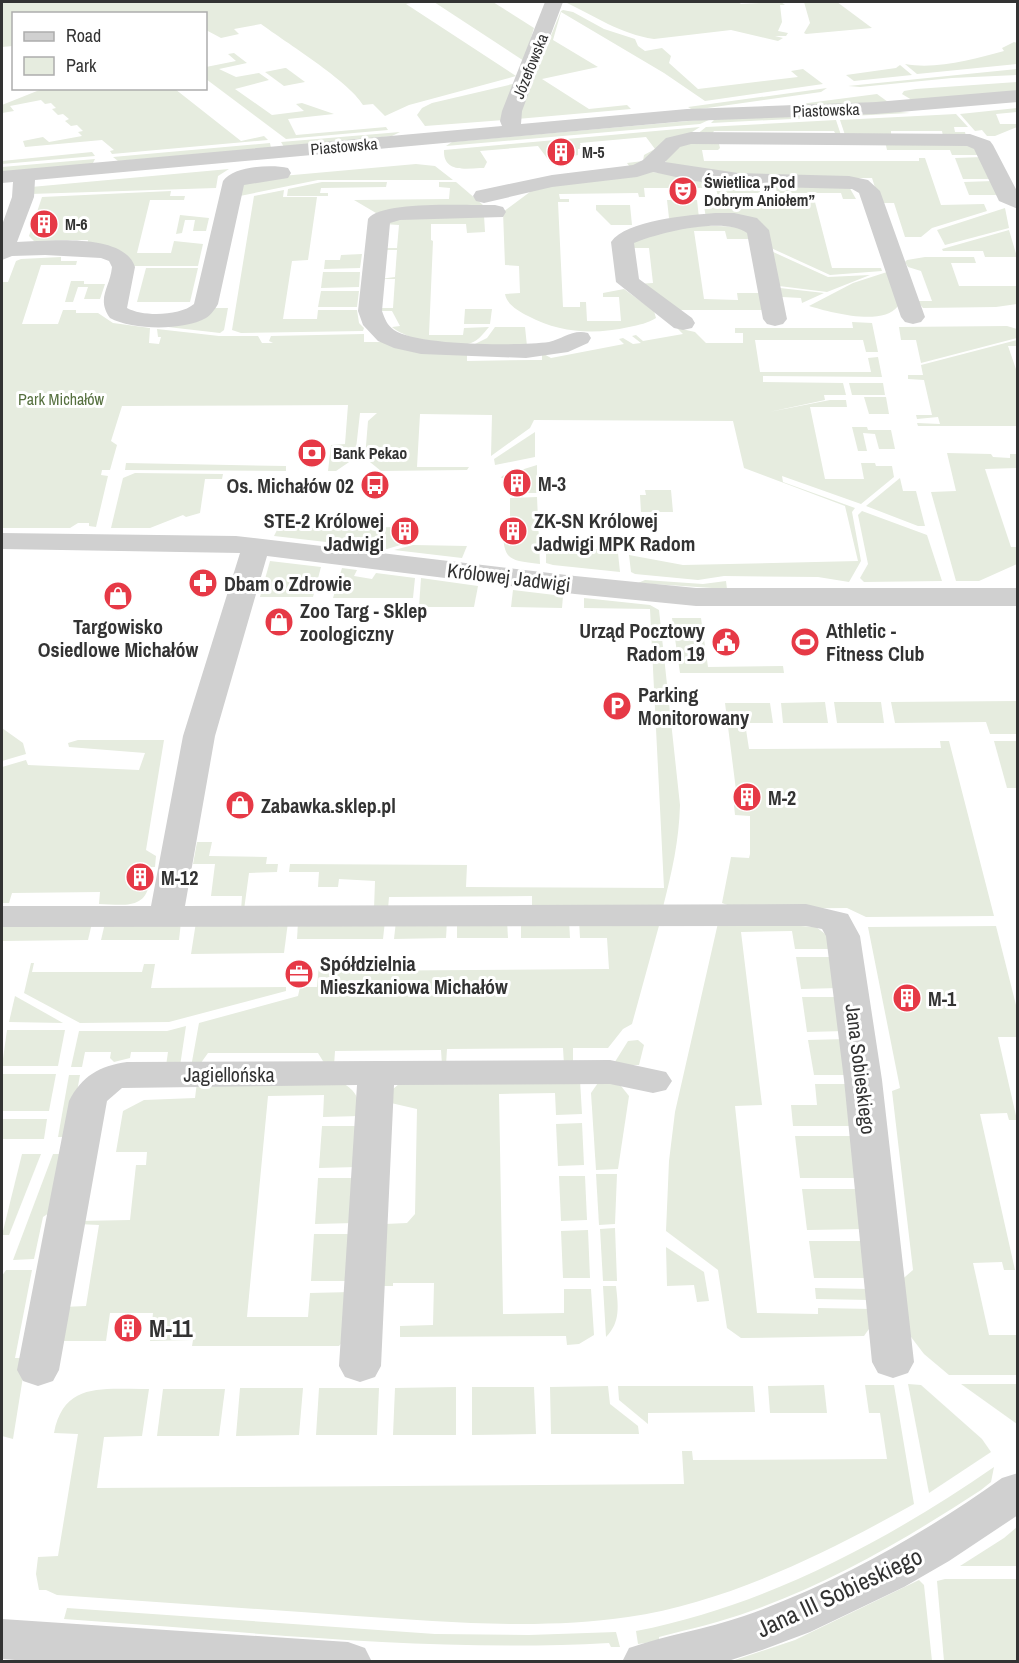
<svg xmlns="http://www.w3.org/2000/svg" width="1019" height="1663" viewBox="0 0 1019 1663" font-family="'Archivo Narrow',sans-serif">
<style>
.green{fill:#e6ecdf}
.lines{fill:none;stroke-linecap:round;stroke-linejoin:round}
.minor{fill:#d0d0d0;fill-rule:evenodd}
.labels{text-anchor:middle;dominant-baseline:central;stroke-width:6;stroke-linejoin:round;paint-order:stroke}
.far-street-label{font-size:16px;fill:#333;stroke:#fff}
.far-poi-label{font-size:16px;font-weight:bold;fill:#333;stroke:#fff;text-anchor:start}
.far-park-label{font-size:16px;fill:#56703f;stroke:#fff}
.poi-label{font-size:20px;font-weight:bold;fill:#333;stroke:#fff;text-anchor:start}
.street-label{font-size:20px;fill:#333;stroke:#fff}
.near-poi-label{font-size:24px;font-weight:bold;fill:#333;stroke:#fff;text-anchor:start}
.near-street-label{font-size:24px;fill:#333;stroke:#fff}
</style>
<rect width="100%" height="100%" fill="#fff"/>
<g class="green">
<path d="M2,2h414l-10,2 110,72 -107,29 -24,11 -12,-12 -10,1c-14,-24 -78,-63 -102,-81l-27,5 5,5 -18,4 -15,-8v-16h-192l-1,32 -11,1z"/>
<path d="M434,2h59l41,26 -10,33z"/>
<path d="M565,2h173l3,2 40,-2 4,3h-5l2,17 -4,9 10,2 -2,3h-11l8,2 -5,3 -47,-11 -77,9c-34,-5 -59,-23 -89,-37z"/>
<path d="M804,2h33l35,26 -66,6 -2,-1 6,-10z"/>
<path d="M563,10l10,2 31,17 31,10 3,7 7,5 17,-3 9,8 -2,7 29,26 100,-12 -7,-6 12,-2 20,15 -118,17 -41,-28 -103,-61 -8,28 45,27 -56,12 47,30 38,-4 4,4 -114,10 44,-108z"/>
<path d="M1014,42l3,1v21l-100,10 -12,-10c31,6 69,-5 99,-13l-2,-3z"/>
<path d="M234,53l13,10 -28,6 17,8 23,-4 10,7 -34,9 37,26 32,-4 -8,-7 6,-1 32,11 -46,5 8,16 90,-8 2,3 -102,9 -80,-60v-12l30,-6 -8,-7z"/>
<path d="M900,65l12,10 -58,6 -8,-6 50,-7z"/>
<path d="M285,68h1l19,14 -21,4 -19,-14z"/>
<path d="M1017,69v6l-65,3 -92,9 -12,-1z"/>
<path d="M1017,82v10l-105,8 -10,-6 2,-3 12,-2z"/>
<path d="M517,83l-13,37 -79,6 -8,-11 5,-7 10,-5z"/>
<path d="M827,88l-6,4 -128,18 -5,-3z"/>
<path d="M42,89h133l66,52 23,-5 4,4 -156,14 -2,-3 4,-1 -12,-10 -77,7 -2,-6 20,-4 6,5 33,-6 -4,-4 5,-1 -6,-6 -6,1 -6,-5 4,-2 -6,-5 -5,1 -6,-6 4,-1 -5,-5 -6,1 -4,-4 -31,6 4,5 -12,2v-8z"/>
<path d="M877,94l11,8 -103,4z"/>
<path d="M1017,108v4l-21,2 4,10h17v3l-22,9h-8l-5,-6 -7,1 -15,-17z"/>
<path d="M879,110l31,3 -199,10 5,-5z"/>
<path d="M956,114l12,13h-14l1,5h10l1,4h-23l-1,-5h-51v4h-46l-5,-15z"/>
<path d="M711,119l-11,5 -254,22 6,-4z"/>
<path d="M836,120l5,15h-5l-2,-4h-120l-3,4h-15l10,-8z"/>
<path d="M700,127l-68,43 -5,-7 16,-2 1,-6 11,-6 -9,-12 -66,6 3,6h-5v6l-28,7 -12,-16 -58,5 7,11 -3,6h-4c-16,1 -37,4 -36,-18z"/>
<path d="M400,132l-8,4 -108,11 -3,-5z"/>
<path d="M718,140l2,8 -2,2h-16l2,11h215v-3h6l16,47 43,-1 3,7 -55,17 -11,9h-16l-11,-34h-14l-8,-25h-138l-67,-14 -2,-4 14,-17z"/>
<path d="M885,141l84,2 12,12h-29l-2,-5h-63z"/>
<path d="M270,143l1,5 -153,13 -5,-4z"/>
<path d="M92,152l3,4 -93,8v-3z"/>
<path d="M982,157l10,22h-29l-8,-21z"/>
<path d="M95,159l-2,4 -8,3 -83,7v-6z"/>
<path d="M416,164l19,2 18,14h-135l-83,17 3,-12 11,-6z"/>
<path d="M229,169l-11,7 -2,12 -186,6 1,-7z"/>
<path d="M652,172l107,14 1,7h-37v4h-5l-2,-9h-72l1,9h-6l-1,-4 -79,1 1,5h9v3h-11l5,105h17v-5h6l1,19h34l-2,-24h-16v-4l21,-4 30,22 2,7c-8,5 -17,7 -27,9 -35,8 -69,6 -101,-11 -9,-5 -21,-11 -23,-22l15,-1 -1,-27 -14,-1 -2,-53 35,-26z"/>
<path d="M993,181l6,14h-30l-5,-13z"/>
<path d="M322,182h65l-1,5 -65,1 -1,5h8v3h-41l1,-7z"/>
<path d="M439,182h17l27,23 -107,8 -22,-13 95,-1 1,-11 -11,-1z"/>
<path d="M775,184l73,1 8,14h-13l-2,-6h-64z"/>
<path d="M284,190l-1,7h34l-9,63 -16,1 -9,58h34l1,-9h39l2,13 5,5 -1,3 -122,2 -9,-3 22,-134z"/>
<path d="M171,191l-1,5h15l-1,4h-34l-13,53h34l3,-12 29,3 -5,22h-67l-44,-20 1,-6 -54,1 -5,-5 13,-39z"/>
<path d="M667,200h30l2,18h-30z"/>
<path d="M809,202h6l17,66h49l1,3 -52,4 -59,-27 -5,-19 -60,-11 -2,-12 105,-1z"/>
<path d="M596,205h34l2,20h-21l-15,-15z"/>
<path d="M1005,208l4,20 -64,17 -8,-15z"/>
<path d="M180,215l29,3 -3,13h-13l2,-11h-10l-3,13 -6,1z"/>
<path d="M484,215l1,17 -18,1 -1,-9h-35v16l2,1 -4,94h34l1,-7 25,-1c-6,7 -10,13 -18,16 -17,7 -66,-4 -79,-16l8,-1 -8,-15h-14v-3h15l2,-29h-15l15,-2 2,-27h-15l1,-2h14l2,-23 -15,-1 2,-4z"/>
<path d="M686,225l60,2 6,12h-25l-2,-8h-31l10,68 34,1 -1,-7h25l2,17h-90l-38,-26 17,-1 -4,-35h-16v-8z"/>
<path d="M1009,230l8,27h-32l-2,-6h-40l-1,-2z"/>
<path d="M771,251l57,26 42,-2 -43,17 -48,-6z"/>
<path d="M362,254l-2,14 -36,1 1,-9h15l1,-5z"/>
<path d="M61,257v4h16l-1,4h-35l-19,59h36l5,-14h13v3h22l15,10 37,5 -1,15 10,1 2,-7h-3l-1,-8 62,7h39l4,7h11l-4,-2 2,-5 93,-2v8h22l81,12v7l65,-1h10v-7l9,5 73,-14 -5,-5 4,-1 10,6 8,-1 -9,-7 4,-1 7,6 40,-7 -6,-6 18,4 11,11h37v-10h-8v-5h118l-1,-6 20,1 6,29h-12l-3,-12h-108l5,32h111l-3,-14 10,-1 4,20 -119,-1v6l80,1 3,12h-22l1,5 -56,12 61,-12h16l1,7h-37l15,72h39l-3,-16h14l1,3h16l2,11 -33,27 -79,-28 1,6 72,26 -3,4 9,49 -12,21 -31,-5 -94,-1 -26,4 -63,-6 -4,-2 -2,-17 54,10 175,-4 -13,-55 -101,-38 -11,-47 -199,-1 -4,8 -39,28 1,-41 -72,-1 -3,53h52l-2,3 -86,1 -16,-13 3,-37 9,-8h-17l-5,45 -19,13h-8l3,-26 14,-1 3,-39 -226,1 -11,35 6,4 -7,25h-8l-1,5 7,1 -12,51 -7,-1v-3h-11l-8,5h-68v-246h6l8,-21 5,-2z"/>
<path d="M974,257l2,6h-25l8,23h58v18l-21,3 -73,1 -6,-7h15l-11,-30 -13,-4 -3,-5 2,-2 18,-3z"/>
<path d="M146,268h52l-8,34h-53z"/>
<path d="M323,272h37l-1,15 -38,1z"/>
<path d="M887,272l11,34c-15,21 -69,6 -89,0l44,-23z"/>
<path d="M71,281h13v3h21l-5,15h-16l4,-12h-10l-5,15h-8z"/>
<path d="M780,288l44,5 -22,10 -1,-5 -19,-1z"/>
<path d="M321,291h38l-2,16h-39z"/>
<path d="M212,308h16l-4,22 -4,3 -61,-7z"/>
<path d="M465,309h27l-2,15h-26z"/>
<path d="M1007,326l10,3v9l-96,25 -5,-23h-15l-2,-13z"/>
<path d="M495,327h30l2,19h-56l16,-8z"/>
<path d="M1017,340v6h-9l9,26v54h-99l-1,-3 23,1 -2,-7 -21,2 -1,-4h16l-8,-35 -16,-1v-4h15l-2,-10z"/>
<path d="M849,383h34l2,12h-33z"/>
<path d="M864,397h22l3,17h-20z"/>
<path d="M852,427h15l1,3h23l4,19h-16l-4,-15 -12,-1 4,18h-9z"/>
<path d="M535,432v25l-40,8 -1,-6z"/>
<path d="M947,453l44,1 2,3 17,1v-4h7v14l-32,1 26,78h6v17l-38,17h-23l-25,-89 25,-1z"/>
<path d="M126,463l160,3v5l-161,-1z"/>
<path d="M537,465v28h-28v-5h17v-9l-25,-1 1,-2z"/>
<path d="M135,473l88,1 -1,5h-17l-5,34 -14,4 -3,-2 -33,13h-39l12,-50z"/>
<path d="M900,478l3,13h13l9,35h-7l-52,-20z"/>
<path d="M645,490h26l2,22h-32l-1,-17h6z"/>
<path d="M537,497l3,67c-33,-4 -37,-4 -37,-39l7,-1v-26z"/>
<path d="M862,511l65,24 15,46 -78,1 -4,-4 8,-14 -10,-49z"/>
<path d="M409,527l-2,16 -20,6 -113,-13 4,-8z"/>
<path d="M546,540l72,13 2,19 -67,-7 -7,-2z"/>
<path d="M413,545l54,1 -5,12 -68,-8z"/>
<path d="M270,561l51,6 -8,30h-53z"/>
<path d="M342,568l15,2 -3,6 18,3 4,-6 39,5 -2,20h-80z"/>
<path d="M421,578l57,8 -4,21h-55z"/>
<path d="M645,580l58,4 23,-3 1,8 -89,-6z"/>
<path d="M513,590l50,6 -1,12 -51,-1z"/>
<path d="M584,598l66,7 9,5 21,195c-1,36 -8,67 -17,102l-131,1v-12l-143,1 -1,12h-14l1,-28 -36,-2 -1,8h-20l1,-15h-30l1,-8 177,1 -1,22 198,1 -14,-279 -66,-1z"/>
<path d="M672,618h29l7,49 75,-1 1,7h-104z"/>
<path d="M1017,701v33h-27l-4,-12 -91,1 -4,-21z"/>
<path d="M825,702l3,21h-45l-2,-20z"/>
<path d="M834,702h47l3,21h-47z"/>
<path d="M725,703h45l3,20h-28l4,26 192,-1 -1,-7h9l45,175 -128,1 -19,-9 -109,1 -16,-6 9,-46 18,1 1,-4v-38l-15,-1 -1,-10 24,-1v-13l-22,-1z"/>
<path d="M2,728l21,15 3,11 -24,7z"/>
<path d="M78,740h86l-18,110 10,6 -1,11 -24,1 -4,17 22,-1c-4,27 -30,20 -50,20l1,-12 -88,1 -3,10h-7v-136l24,-7 2,5 111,5 6,-17 -76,-6 -1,-4z"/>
<path d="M994,741h23v47h-10z"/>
<path d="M197,842h15l-3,14 58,1 -1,7h12l-1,8 -28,1 -5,37 -3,1 1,-15h-31l4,-32h-22z"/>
<path d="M569,920l1,18h-49v-17z"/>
<path d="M579,920l81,2 -28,102 -9,5 -15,19h-35v16l-9,1 -1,-17 -116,1 -1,16h-4l-1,-15 -106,1 -1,15h-8l-8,-13h-110l-10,14h-7l8,-44 99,-27 2,-9h17l2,-23h8v7l282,-2 -2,-31h-27z"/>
<path d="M385,921l-2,18h-86l1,-17z"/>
<path d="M396,921h51l-1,17 -52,1z"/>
<path d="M457,921h50l1,17h-51z"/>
<path d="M722,921l94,6 12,9 4,13h-37l-3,-18 -51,1 21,173 -27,1 22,207 61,1v-6l54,1 -1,17 -7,10 -123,2 -14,-10 -9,-58 -52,-39 3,-70 6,-49 43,-189z"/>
<path d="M181,922l-2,18h-78l4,-17z"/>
<path d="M196,922h92l-4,31 -93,1z"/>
<path d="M2,923h90l-4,17 -86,1z"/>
<path d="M996,926l21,83v28h-19l19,83h-8l-2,-7 -27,1 35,156h-11l-2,-8 -29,1 16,72h28v40h-68l-25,-21 -16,-21 -9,-51 14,-12 -21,-179 8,-3 -32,-161z"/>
<path d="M796,957h38l4,31 -37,1z"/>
<path d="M31,963h3l-2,9h110l2,-8h11l-4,24 135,-1v4l-117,31 -89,1 -56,-30z"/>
<path d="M15,996l48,27 -54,-1z"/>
<path d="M802,997h38l5,34 -38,1z"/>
<path d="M186,1026l-6,40h-14l2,-14h-37l-1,6 -16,4 -4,-4 1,-6h-26l-3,15h-11l8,-36h88z"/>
<path d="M7,1030h58l-7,36h-56z"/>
<path d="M847,1039l4,36h-37l-6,-35z"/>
<path d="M638,1040l6,5 -5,20h-26l15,-24z"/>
<path d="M2,1074h54l-7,37h-47z"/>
<path d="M69,1075h11l-11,62h-11z"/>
<path d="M580,1080l2,34 -26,1 -1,-22 -56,1 4,220 61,-1v-24h27l3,46 -15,9 -12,1 -1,-9 -166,1v-11l33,-1 1,-42h-41v3h-12l4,-62 22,-1 8,-9 2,-105 -26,-6 2,-14 6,-5z"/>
<path d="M600,1080l21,6 8,10 -11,73 -22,1 -5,-77z"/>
<path d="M197,1082l147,2c14,8 15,17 16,32l-37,1 1,-22 -56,1 -21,221h61l2,-24 41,-1 -7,48 -5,6h-147l1,-6 -43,1 3,-28h-43l-4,28h-50l7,-34 23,-1 13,-81 -22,-1 1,-3 52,-1 6,-55h10l1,-13h-31l7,-41 21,-11 51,-2z"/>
<path d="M815,1084h37l4,42h-63l-2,-21h26z"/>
<path d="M2,1119h45l-3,20h-42z"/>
<path d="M582,1123l2,42 -26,1 -2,-42z"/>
<path d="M322,1126h37l-2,41 -38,1z"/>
<path d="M795,1136h62l3,42h-60z"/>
<path d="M22,1154h19l-32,81h-7z"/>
<path d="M53,1154h12l-10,55 -12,8 -9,42 -21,1z"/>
<path d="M596,1174h21l-2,50 -16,1z"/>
<path d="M559,1176h26l2,44 -26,1z"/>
<path d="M318,1178h39l-2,45 -40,1z"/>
<path d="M802,1189h59l4,40 -58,1z"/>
<path d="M615,1228l2,53h-14l-3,-52z"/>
<path d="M588,1230l2,48h-27l-2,-47z"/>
<path d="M314,1234h40l-3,47h-40z"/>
<path d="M809,1241h57l4,37h-56z"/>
<path d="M666,1247l38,25 5,29 -12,1 -3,-17 -27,1z"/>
<path d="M6,1270h26l-17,88h11l-13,81 -11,-3v-160z"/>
<path d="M603,1286h13c2,19 5,36 -10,51z"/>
<path d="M815,1288l55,1 1,11 -55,-1z"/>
<path d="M908,1384l13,1 61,54 9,13 -62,41z"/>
<path d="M961,1384h56v40z"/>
<path d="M824,1385l3,28h-57l-2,-27z"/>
<path d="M865,1385h29l20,119c-88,49 -185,98 -286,113 -89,13 -183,5 -272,-1 -100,-7 -200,-14 -299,-21l-11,-5h-7l-3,-16 2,-17 20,-1 20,-122 -24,-1c10,-53 52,-43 95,-44l-7,47 -38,1 -7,51 587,-4 -2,-33h10l1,9 194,-1 -7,-46h-11z"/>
<path d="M608,1386l2,18 28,22 1,8h-88l-1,-47z"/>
<path d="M753,1386l2,26 -107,1v11l-29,-24 -1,-14z"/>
<path d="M456,1387v48h-63l2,-47z"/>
<path d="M472,1387h62l2,47 -64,1z"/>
<path d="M240,1388h63l-4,47 -63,1z"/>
<path d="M319,1388h60l-2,47h-61z"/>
<path d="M163,1389h62l-6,47h-62z"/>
<path d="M994,1467l-3,15 -10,8c-72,47 -148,92 -230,121 -30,11 -61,18 -92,26v4l-21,3 -2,-13c131,-26 249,-89 358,-164z"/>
<path d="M1017,1527v39h-57l44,-28z"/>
<path d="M945,1579h72v82h-73l-7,-80z"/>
<path d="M919,1580l5,5 8,76h-200l63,-21z"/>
<path d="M67,1608l368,26 94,1 87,-3 4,15h-9l-2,-4c-181,10 -364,-12 -545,-24z"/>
</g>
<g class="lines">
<g class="minor">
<path d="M545,2h18l-41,109 -1,13 166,-15 189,-7 142,-12v12l-142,12 -189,7 -652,59 -1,17 -17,45c30,-1 107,-10 118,25l-8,41c16,9 53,8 67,-4l29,-123c10,-15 49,-17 65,-13l3,5 -3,5 -44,7 -26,119c-3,5 -7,11 -12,14 -23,13 -74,12 -96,0 -14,-20 0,-30 2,-51l-3,-6 -8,-3 -56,-3 -33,1 -10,4v-35l10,-28 1,-15 -11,1v-12l500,-45 -2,-5 2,-10z"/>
<path d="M691,132l279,2 20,7 3,4 25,48v16l-19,-8 -25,-52 -7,-3 -276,-2 -11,3 -15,15 73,11 111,3 19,4 12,11 45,126 -4,5 -8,2 -8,-2 -4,-5 -42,-124 -7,-4 -114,-3 -44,-5 -41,-9 -16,5 -85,10 -68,16 -8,-2 -3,-5 3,-5 76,-16 81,-10 10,-5 23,-22z"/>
<path d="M495,205l8,2 3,5 -3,5 -103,3 -10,3 -8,88c3,8 5,14 12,19 24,16 124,16 155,12 14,-3 23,-13 39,-9l3,5 -3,5 -20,9 -42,6 -105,-4 -27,-6 -16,-7 -15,-16 -5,-14 10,-92c13,-19 103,-13 127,-14z"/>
<path d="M715,213h19l23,5 12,12 18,89 -4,5 -8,2 -8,-2 -4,-5 -16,-86c-22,-17 -89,0 -113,10l5,36 53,39 3,5 -3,5 -9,2 -9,-2 -58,-46 -5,-40c15,-22 79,-27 104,-29z"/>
<path d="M2,533l234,3 339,40 121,12h322v18h-322l-121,-12 -308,-38 -52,180 -30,170 621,-2 42,10 12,22 22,144 32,282 -6,11 -15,5 -15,-5 -6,-11 -28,-282 -18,-144 -4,-7 -16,-3 -804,1v-21h149l32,-170 57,-183 -238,-4z"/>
<path d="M610,1060l56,12 6,9 -6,9 -13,3 -43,-9 -216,1 -13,281 -6,11 -15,5 -15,-5 -6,-11 18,-281 -235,3 -15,13 -48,269 -6,11 -15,5 -15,-5 -6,-11 52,-269c13,-25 30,-35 58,-39z"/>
<path d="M1018,1473v42l-69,46 -45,26 -94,45 -48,18 -37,12h-103l7,-14c38,-13 77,-19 115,-32 93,-33 178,-81 258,-138z"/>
<path d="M2,1619l346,23 17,6 7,14h-331l-39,-3z"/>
</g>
</g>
<defs>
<g id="building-disc" transform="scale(1.5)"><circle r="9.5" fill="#e63946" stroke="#fff"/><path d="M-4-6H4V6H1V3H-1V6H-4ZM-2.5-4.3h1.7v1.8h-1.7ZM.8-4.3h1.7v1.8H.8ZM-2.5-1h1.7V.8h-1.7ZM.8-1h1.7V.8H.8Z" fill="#fff"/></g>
<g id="theatre-disc" transform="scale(1.5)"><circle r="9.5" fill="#e63946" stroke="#fff"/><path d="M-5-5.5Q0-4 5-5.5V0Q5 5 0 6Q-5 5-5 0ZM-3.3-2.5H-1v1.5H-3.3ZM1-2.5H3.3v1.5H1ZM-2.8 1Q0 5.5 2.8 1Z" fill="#fff"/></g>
<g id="bank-disc" transform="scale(1.5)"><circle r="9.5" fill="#e63946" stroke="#fff"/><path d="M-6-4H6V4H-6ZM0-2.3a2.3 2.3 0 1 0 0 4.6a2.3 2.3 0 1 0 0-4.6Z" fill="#fff"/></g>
<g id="bus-disc" transform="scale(1.5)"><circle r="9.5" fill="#e63946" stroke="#fff"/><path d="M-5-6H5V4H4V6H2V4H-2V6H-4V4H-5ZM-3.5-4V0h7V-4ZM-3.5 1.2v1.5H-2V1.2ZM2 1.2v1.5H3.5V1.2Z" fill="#fff"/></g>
<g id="pharmacy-disc" transform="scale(1.5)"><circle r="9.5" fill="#e63946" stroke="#fff"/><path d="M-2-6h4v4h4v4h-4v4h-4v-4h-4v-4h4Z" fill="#fff"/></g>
<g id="shop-disc" transform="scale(1.5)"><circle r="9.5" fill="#e63946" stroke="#fff"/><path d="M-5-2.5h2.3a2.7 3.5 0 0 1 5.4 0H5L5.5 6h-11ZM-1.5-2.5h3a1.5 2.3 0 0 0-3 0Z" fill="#fff"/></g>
<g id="civic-disc" transform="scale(1.5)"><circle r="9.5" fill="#e63946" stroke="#fff"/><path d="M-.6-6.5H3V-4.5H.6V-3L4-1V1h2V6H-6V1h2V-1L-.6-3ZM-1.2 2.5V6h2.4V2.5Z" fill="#fff"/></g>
<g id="stadium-disc" transform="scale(1.5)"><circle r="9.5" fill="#e63946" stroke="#fff"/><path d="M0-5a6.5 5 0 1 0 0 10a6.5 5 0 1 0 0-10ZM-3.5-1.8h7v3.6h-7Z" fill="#fff"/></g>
<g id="parking-disc" transform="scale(1.5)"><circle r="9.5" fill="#e63946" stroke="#fff"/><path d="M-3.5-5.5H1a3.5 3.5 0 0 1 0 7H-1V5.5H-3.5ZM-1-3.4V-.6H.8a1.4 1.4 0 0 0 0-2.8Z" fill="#fff"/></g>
<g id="office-disc" transform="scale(1.5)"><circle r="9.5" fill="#e63946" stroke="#fff"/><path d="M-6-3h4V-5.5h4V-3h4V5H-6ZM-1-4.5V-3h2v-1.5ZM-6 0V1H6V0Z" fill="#fff"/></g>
</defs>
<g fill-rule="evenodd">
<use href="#building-disc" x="561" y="152"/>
<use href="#theatre-disc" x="683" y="191"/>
<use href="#building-disc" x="44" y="224"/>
<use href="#bank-disc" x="312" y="453"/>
<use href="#building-disc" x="517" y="483"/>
<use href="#bus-disc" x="375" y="485"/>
<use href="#building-disc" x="405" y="531"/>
<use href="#building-disc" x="513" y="531"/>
<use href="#pharmacy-disc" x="203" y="583"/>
<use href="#shop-disc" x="118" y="596"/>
<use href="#shop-disc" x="279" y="622"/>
<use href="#civic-disc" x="726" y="642"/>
<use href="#stadium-disc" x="805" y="642"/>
<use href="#parking-disc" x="617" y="706"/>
<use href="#building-disc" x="747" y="797"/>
<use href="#shop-disc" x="240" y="805"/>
<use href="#building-disc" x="140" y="877"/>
<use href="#office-disc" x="299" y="974"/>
<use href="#building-disc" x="907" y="998"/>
<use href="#building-disc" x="128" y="1328"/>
</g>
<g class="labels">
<g class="far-street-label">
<text transform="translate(530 66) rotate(-68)">Józefowska</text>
<text transform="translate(826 110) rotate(-2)">Piastowska</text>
<text transform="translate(344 146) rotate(-5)">Piastowska</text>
</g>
<g class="far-poi-label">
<text x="582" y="152">M-5</text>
<text x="704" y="182">Świetlica „Pod<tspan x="704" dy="18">Dobrym Aniołem”</tspan></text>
<text x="65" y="224">M-6</text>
<text x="333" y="453">Bank Pekao</text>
</g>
<g class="far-park-label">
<text x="61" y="399">Park Michałów</text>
</g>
<g class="poi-label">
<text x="538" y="483">M-3</text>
<text x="354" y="485" text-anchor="end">Os. Michałów 02</text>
<text x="384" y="520" text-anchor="end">STE-2 Królowej<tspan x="384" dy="23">Jadwigi</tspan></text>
<text x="534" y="520">ZK-SN Królowej<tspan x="534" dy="23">Jadwigi MPK Radom</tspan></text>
<text x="224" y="583">Dbam o Zdrowie</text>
<text x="300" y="610">Zoo Targ - Sklep<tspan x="300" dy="23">zoologiczny</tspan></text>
<text x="118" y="626" text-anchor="middle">Targowisko<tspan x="118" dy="23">Osiedlowe Michałów</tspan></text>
<text x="705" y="630" text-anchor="end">Urząd Pocztowy<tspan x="705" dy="23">Radom 19</tspan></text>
<text x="826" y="630">Athletic -<tspan x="826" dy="23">Fitness Club</tspan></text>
<text x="638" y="694">Parking<tspan x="638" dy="23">Monitorowany</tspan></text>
<text x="768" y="797">M-2</text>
<text x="261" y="805">Zabawka.sklep.pl</text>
<text x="161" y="877">M-12</text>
<text x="320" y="963">Spółdzielnia<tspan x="320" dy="23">Mieszkaniowa Michałów</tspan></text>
<text x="928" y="998">M-1</text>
</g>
<g class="street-label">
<text transform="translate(509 577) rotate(7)">Królowej Jadwigi</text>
<text transform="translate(861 1069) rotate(83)">Jana Sobieskiego</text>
<text x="229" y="1074">Jagiellońska</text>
</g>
<g class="near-poi-label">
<text x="149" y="1328">M-11</text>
</g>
<g class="near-street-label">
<text transform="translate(839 1592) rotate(-25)">Jana III Sobieskiego</text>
</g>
</g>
<rect width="1019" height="1663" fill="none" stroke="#333333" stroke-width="6"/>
<rect x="12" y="12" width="195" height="78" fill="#ffffff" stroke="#adadad" stroke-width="1.5"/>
<rect x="24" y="32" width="30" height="9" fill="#d0d0d0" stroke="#adadad" stroke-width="1.5"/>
<text x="66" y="42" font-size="18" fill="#333333">Road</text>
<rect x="24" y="57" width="30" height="18" fill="#e6ecdf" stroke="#adadad" stroke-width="1.5"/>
<text x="66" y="72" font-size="18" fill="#333333">Park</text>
</svg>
